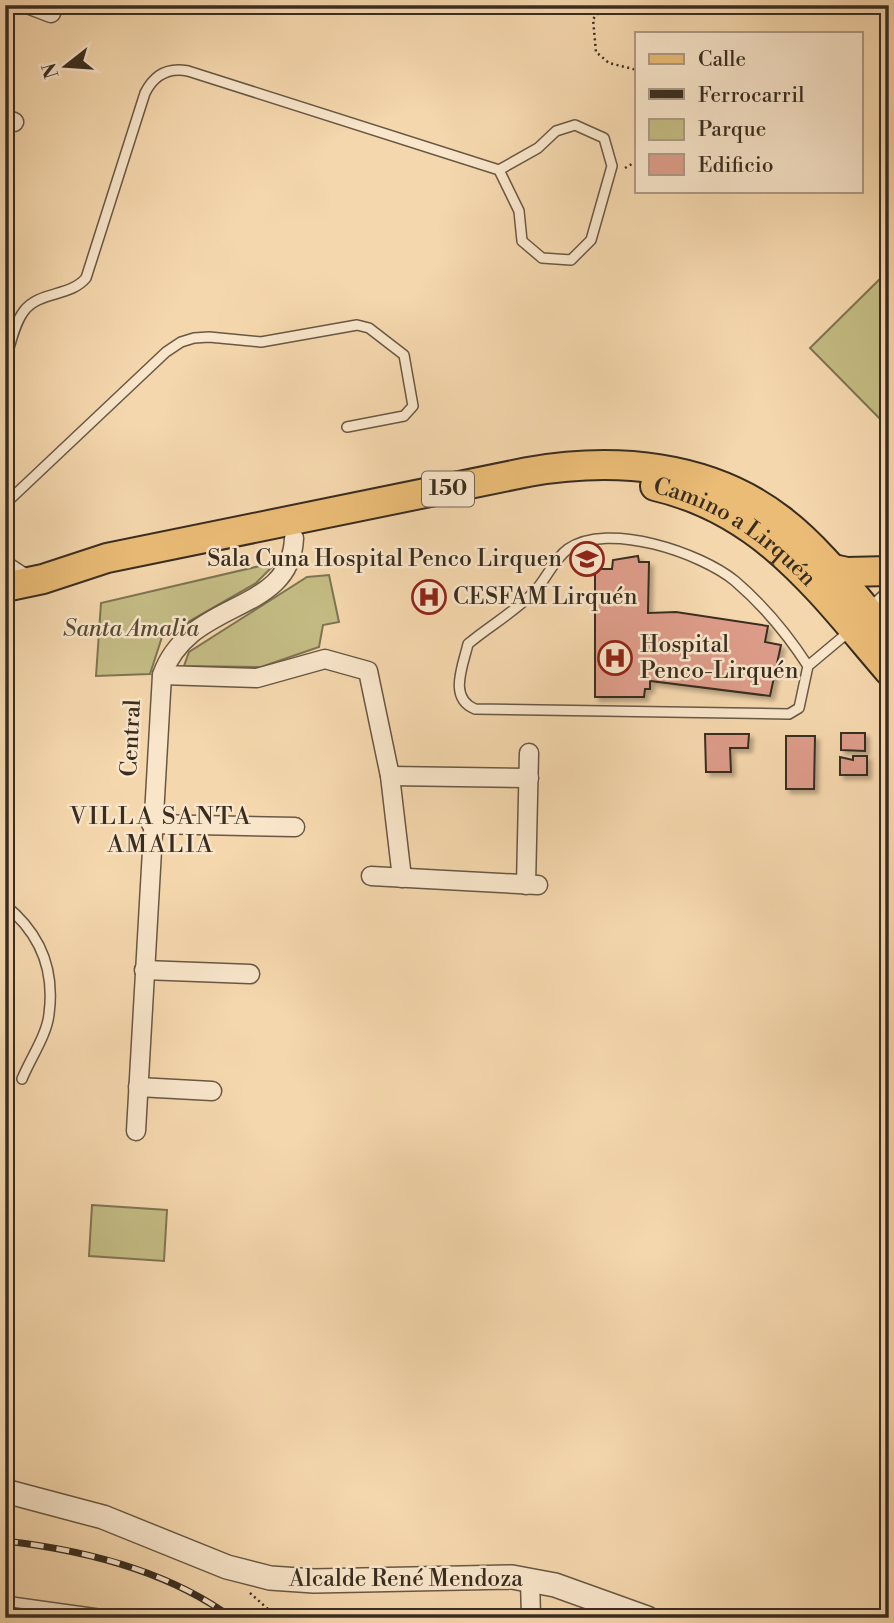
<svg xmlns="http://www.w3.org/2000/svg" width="894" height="1623" viewBox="0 0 894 1623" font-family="'Libre Bodoni',serif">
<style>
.green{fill:#c4bc84;stroke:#7e7452;stroke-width:2}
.building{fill:#dd9c89;stroke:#392d20;stroke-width:2;filter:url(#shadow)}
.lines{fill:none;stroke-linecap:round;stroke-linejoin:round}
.service-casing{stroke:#685843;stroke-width:12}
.minor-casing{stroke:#685843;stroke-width:21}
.tertiary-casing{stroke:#685843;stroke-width:26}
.primary-casing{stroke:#392d20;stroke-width:32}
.path{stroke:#392d20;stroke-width:2.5;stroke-dasharray:2 3.5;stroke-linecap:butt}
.service{stroke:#f8e5ca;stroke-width:9}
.minor{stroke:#f8e5ca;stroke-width:18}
.tertiary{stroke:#f8e5ca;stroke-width:23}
.primary{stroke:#eabc76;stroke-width:28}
.rail-casing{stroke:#392d20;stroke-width:7}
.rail{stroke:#f8e5ca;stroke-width:4.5;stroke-dasharray:13;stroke-linecap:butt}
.labels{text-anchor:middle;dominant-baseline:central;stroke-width:5;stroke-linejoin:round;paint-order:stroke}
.shield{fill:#f8e5ca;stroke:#726453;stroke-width:2}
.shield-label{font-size:21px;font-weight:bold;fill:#392d20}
.street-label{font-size:23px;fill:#392d20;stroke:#f8e5ca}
.poi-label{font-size:23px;fill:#392d20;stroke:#f8e5ca;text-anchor:start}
.park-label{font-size:23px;font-style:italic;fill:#554a34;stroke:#f8e5ca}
.neighbourhood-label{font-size:24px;letter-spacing:2px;fill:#392d20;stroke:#f8e5ca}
</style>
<defs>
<filter id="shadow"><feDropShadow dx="4" dy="4" stdDeviation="2" flood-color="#0004"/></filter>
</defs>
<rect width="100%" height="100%" fill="#f5d7ad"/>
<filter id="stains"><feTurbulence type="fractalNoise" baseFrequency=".00286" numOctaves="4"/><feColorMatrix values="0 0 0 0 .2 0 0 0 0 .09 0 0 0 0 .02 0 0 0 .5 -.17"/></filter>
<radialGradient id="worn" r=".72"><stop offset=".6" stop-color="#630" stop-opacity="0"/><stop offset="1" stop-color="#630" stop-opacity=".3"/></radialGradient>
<g class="green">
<path d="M889,270v158l-79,-80z"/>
<path d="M277,562l-21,21 -94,54 -12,37 -54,2 5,-73z"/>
<path d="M329,575l10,47 -16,3 -4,22 -58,20 -77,-1 5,-14 118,-75z"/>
<path d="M92,1205l75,5 -3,51 -75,-5z"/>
</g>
<g class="building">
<path d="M638,556l1,6h10l-1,51 28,-1 92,14 -3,16 16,3 -11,51 -120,-15v8h-5l-1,8h-49v-128h17l1,-9z"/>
<path d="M841,733h24v18l-24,-1z"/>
<path d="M705,734h44l-1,14h-18l1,24h-25z"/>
<path d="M786,736h29l-1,53h-28z"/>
<path d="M853,756h14v19h-27v-18l13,3z"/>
</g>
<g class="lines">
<g class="service-casing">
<g id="service">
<path d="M5,362c5,-16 9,-38 19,-51 15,-20 46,-14 62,-33l59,-185c9,-18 23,-26 43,-22l311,99 20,41 3,30 20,17 29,2 20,-20 21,-74 -8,-28 -29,-13 -19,6 -18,17 -39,22"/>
<path d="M5,504l161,-152 15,-10 13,-4 15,-1 52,5 96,-17 12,3 35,27 9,51 -9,10 -57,11"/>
<path d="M5,560l23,15"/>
<path d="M808,666c-20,-31 -45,-61 -73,-85 -34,-28 -127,-60 -167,-32 -14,10 -21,29 -33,42 -20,21 -46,35 -67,53 -5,22 -20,54 7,65l314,5 10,-6 9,-42 43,-36"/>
<path d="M5,905c35,28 50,64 44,109 -2,21 -19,45 -27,65"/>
<path d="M5,1601l122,17"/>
</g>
</g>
<g class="minor-casing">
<g id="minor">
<path d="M30,5l21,8"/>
<path d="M5,119l9,3"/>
<path d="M863,620l26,-24"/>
<path d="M162,675l95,3 68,-19 43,12 22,105 12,102"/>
<path d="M390,776l139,2"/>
<path d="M151,824l144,3"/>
<path d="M371,876l167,9"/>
<path d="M526,885l3,-132"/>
<path d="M144,970l106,4"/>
<path d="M138,1087l74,4"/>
<path d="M136,1131l26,-456c28,-78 129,-59 132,-137"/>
<path d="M530,1579l1,39"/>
</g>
</g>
<g class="tertiary-casing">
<path id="tertiary" d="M5,1491l98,26 124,50 43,11 44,3 198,-4 43,8 92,33"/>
</g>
<g class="primary-casing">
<g id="primary">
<path id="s1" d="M655,486c109,25 165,105 234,185"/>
<path d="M829,568l18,4 42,-1"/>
<path d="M5,587l38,-8 64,-21 421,-86c86,-15 181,-8 253,48 42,32 74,78 108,117"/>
</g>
</g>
<g class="path">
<path d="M606,5l-13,14 3,33 13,11 28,7"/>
<path d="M625,168l12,-7"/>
<path d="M250,1593l28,25"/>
</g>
<use href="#service" class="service"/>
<use href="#minor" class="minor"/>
<use href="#tertiary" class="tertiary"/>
<use href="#primary" class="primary"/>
<g class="rail-casing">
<path id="rail" d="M5,1541c79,9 162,29 227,77"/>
</g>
<use href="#rail" class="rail"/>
</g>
<defs>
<g id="school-ring" transform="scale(1.75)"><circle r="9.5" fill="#f8e5ca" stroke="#8f2418" stroke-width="1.5"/><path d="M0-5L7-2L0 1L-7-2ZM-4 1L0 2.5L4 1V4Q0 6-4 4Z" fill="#8f2418"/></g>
<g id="hospital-ring" transform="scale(1.75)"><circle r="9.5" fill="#f8e5ca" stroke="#8f2418" stroke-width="1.5"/><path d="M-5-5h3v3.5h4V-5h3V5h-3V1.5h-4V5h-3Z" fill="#8f2418"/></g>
</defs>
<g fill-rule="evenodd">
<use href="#school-ring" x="587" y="559"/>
<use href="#hospital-ring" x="429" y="597"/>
<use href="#hospital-ring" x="615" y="658"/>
</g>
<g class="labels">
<rect class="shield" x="422" y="471.5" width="52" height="35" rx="5"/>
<g class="shield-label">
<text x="448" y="489">150</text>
</g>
<g class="street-label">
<text stroke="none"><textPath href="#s1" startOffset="93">Camino a Lirquén</textPath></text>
<text transform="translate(131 738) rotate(-87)">Central</text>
<text x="406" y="1579">Alcalde René Mendoza</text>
</g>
<g class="poi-label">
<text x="562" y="559" text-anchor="end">Sala Cuna Hospital Penco Lirquen</text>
<text x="453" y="597">CESFAM Lirquén</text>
<text x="640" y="645">Hospital<tspan x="640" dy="26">Penco-Lirquén</tspan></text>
</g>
<g class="park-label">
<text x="131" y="629">Santa Amalia</text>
</g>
<g class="neighbourhood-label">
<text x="161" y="817">VILLA SANTA<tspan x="161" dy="28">AMALIA</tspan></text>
</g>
</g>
<rect width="894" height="1623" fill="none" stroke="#f5d7ad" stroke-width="28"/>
<rect x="7" y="7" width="880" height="1609" fill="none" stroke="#392d20" stroke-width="3.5"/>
<rect x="14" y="14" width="866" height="1595" fill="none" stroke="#392d20" stroke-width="2"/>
<rect x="635" y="32" width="228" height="161" fill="#f8e5ca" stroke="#ac9b86" stroke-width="2"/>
<rect x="649" y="54" width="35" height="10" fill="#eabc76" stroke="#ac9b86" stroke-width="2"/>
<text x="698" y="66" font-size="21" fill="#392d20">Calle</text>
<rect x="649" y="89" width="35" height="10" fill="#392d20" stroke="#ac9b86" stroke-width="2"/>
<text x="698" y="102" font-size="21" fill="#392d20">Ferrocarril</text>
<rect x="649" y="119" width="35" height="21" fill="#c4bc84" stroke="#ac9b86" stroke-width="2"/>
<text x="698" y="136" font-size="21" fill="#392d20">Parque</text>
<rect x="649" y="154" width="35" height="21" fill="#dd9c89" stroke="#ac9b86" stroke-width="2"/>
<text x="698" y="172" font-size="21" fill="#392d20">Edificio</text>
<g transform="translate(66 66) rotate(253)" stroke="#f8e5ca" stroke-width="5" paint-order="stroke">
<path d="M0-5L12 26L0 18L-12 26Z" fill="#392d20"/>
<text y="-10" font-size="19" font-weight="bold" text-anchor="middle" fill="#392d20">N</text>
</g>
<rect width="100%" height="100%" filter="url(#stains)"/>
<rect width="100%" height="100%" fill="url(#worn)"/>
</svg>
